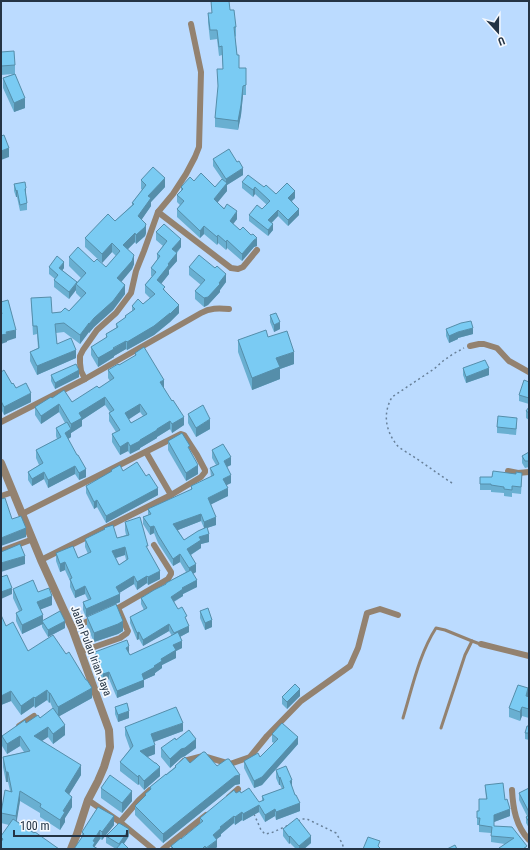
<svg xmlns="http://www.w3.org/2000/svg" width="530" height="850" viewBox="0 0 530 850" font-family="'Roboto Condensed',sans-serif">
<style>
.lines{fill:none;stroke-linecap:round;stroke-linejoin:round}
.path{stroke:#688099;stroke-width:1.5;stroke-dasharray:2 3;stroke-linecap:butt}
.service{stroke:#938270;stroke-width:3}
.minor{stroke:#938270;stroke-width:6}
.tertiary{stroke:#938270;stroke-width:8}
.wall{fill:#69afd1;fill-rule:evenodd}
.shaded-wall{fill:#558eaa}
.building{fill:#7acbf3;stroke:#558eaa;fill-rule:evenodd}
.labels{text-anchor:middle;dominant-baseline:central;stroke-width:3.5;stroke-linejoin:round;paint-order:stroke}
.street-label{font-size:11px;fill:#243445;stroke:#f5f9fe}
</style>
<rect width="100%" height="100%" fill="#bbdbff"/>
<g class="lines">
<g class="path">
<path d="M452,483c-14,-9 -27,-19 -41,-28 -5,-3 -12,-7 -15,-11 -11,-15 -13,-31 -4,-47l42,-28 9,-8 10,-7 11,-6"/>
<path d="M254,814l7,16 4,4 6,-1 18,-8"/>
<path d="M298,821l4,-2h5l29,14 6,10 2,6"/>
</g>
<g class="service">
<path d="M403,718c9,-29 16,-64 33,-90l9,2 27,11"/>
<path d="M441,728l24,-73 7,-14 8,3"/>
</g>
<g class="minor">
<path d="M158,212l73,56 7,1 5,-2 14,-17"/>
<path d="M470,346l9,-2h5l13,4 12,13 20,11"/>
<path d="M85,379l116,-66c9,-5 17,-5 28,-4"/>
<path d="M1,422l84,-43 -4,-8 -1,-8v-7l3,-6 14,-20 19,-17 15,-20 5,-22 8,-20 14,-39 15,-18 13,-20 9,-17 4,-10 2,-75 -10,-48"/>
<path d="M146,452l25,43"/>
<path d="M508,471l10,2 11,-1"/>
<path d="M1,496l12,-4"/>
<path d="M22,514l159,-80 3,1 13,20 8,15v2l-4,5 -30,18 -130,65"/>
<path d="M1,551l32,-12"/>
<path d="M111,611l7,-3 50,-29 3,-5v-2l-17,-27"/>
<path d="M72,628l21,-9"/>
<path d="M481,644l48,12"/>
<path d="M80,652l40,-14 7,-5 1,-2 -1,-2 -9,-21"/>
<path d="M19,726l15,-10"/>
<path d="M182,763l2,-2 19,-5 27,8 20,-7 17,-21 34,-35 49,-35 8,-18 9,-35 13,-4 18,6"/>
<path d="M512,790c1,19 4,36 17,50"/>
<path d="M229,797l9,-8"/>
<path d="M88,800l32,22 33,27"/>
<path d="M120,822l19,-22 11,-10"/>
<path d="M163,849l43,-34"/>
</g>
<path class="tertiary" d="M1,463l40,97 31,68 37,102 1,17 -6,20 -6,14 -10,19 -11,34 -6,15"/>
</g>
<g class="wall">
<path d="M211,1l19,9 6,17v9l-1,1 4,31 7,17v10h-3l-2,20 -3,15 -23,-3v-9l8,-49 -1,-14 -3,1 -2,-17 -7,1 -2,-18v-9h4z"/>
<path d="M1,52l14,13v9l10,34 -11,4 -11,-24v-10l10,-4 -12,1z"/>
<path d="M213,159l30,16 -16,10v6l-10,11 20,17 -4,5 24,22 -3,1 -12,14 -15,-13 -1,2 -8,-7 -1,2 -13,-11 -4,4 -23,-21v-8l3,-4 -3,-3v-7l4,-4v-4h34l7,-8 -9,-13z"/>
<path d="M141,180l24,7 -14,15v4l-10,14 5,13 -1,3 -9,8 -1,-2 -7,7 6,15 -2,5 -11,13 4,12 -12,16 -19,17 -5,6v-1l-9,12 -16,-12 -8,1 1,11 19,14 -39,17 -7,-14v-9l8,-4 -1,-14 -4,1 -2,-37 21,15 17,-2 12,-13 -5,-5v-3l-7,9 -15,-12v-7l1,-1 -6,-5v-7l15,1 -2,2 15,12 4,-4 -12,-12v-9l25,5 12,5 10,-11 -4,-4 -10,11 -17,-16v-9l30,-17 17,-16v-2l10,-13 -1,-1z"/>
<path d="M242,182l22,5 12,7 19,4 -3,3 7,14 -11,11 -10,-10 -6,7 1,7 -5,6 -19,-15v-6l13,-6 5,-4 -12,-11 -2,3 -11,-9z"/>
<path d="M14,184l12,11 1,8v7l-7,1 -3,-14h-1l-2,-6z"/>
<path d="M156,232l25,15 -4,6v8l-8,9v4l-8,10 18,29 -9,9 -16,13 -27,15 -1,-1 -12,7v1l-16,10 -7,-12v-8l15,-9v-4l10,-6v-4l9,-6v-2l7,-5v-5l11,-2 7,-6 -5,-5v-8l7,-9h-1v-8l6,-8v-6l6,-8 -7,-6z"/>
<path d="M189,267l37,15 -6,8v2l-12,13 -4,2 -9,-8v-8l6,-6 -12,-10z"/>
<path d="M270,315l10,14 -6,3 -4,-10z"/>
<path d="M446,329l27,5 -15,4v1l-9,4 -3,-7z"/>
<path d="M268,337l26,27 -14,5v10l-28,11 -14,-38v-12z"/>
<path d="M135,353l29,35 20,37 -12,8 -2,-4 -13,8v1l-17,10v1l-10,5 -2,-3 -8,4 -8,-13v-8l4,-2 -7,-11v-8l1,-1 -5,-7 -23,15v6l-11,7v4l-3,2 18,38 -7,3 -4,-6 -27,14 -4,-9 -12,7 -4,-6v-8l11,-7 -3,-7v-8l21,-11 -1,-3v-8l9,-5 -6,-11 -18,12 -6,-9v-8l17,-9 20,4 27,-14 11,-7 -2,-3v-8l11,-5 16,-9zM140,412l3,4 -12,7 -3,-4z"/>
<path d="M463,368l26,7 -23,8 -3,-8z"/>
<path d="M1,372l15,16 15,14 -27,13 -3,-6z"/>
<path d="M51,375l28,2 -24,12 -4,-8z"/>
<path d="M529,382v22l-10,-3v-6z"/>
<path d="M526,411l3,2v7l-3,-2z"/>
<path d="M188,414l22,15 -14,8 -8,-14z"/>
<path d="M517,424l-1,11 -19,-2v-6z"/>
<path d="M168,441l22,10 8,23 -12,7 -18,-31z"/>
<path d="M212,450l19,15 -4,2 4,16 -5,2 2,11 -17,8 5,21 -9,3 2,14 -8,2v4l-10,7 5,17 -3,2 4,13 -14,7v2l-9,6 4,7 9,13 2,10 -9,5 2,11 -6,3v7l-14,7v3l-7,5v2l-11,5v7l-27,11 -8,-19 -6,3 -8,-23v-7l34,2 1,1 42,-19 -3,-5 -26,15 -4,-7 -2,1 -7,-17v-6l14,-7 -3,-6v-6l25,-14v-1l20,-11 -6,-10 -7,4 -15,-23 -4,-10 -4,2 -7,-11v-7l5,-2v-6l43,-19v-4l20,-9 -1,-9 6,-3 -4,-7zM201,521l3,7 -20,12 -6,-10z"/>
<path d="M529,452v15l-4,1 -3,-5v-7z"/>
<path d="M111,470l12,1 35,24 -52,28 -9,-16 -3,2 -8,-16v-7l25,-14z"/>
<path d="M480,477l42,2 -1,15 -9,-1v4l-8,-1v-3l-13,-1v-2h-11z"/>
<path d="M125,522l23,28 12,29 -12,6 -1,-2 -10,7 -3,-6 -15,9 1,9 -33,14 36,15 -5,3 -24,8 -7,-16v-9h-1l-3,-7v-8l5,-2 -3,-6 -10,4 -5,-11v-6l-5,-11 -5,2 -4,-11v-8l22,5 10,-4 -3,-7v-8l32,-1 9,-3 -1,-5zM125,555l1,5 -7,5 -3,-7z"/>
<path d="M13,589l25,3 14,13 -12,4 3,12 22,7 -17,9 -6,-10v-3l-20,10 -6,-13v-8l3,-2 -6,-13z"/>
<path d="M200,611l12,16 -7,3 -5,-12z"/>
<path d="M1,615l5,11 22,25 64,47 -33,18 6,19 -12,9 -5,-7 -6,4 39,34 -12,19 3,13 -7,11v4l-5,8 -20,-13v-4l-20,-12 -4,20 18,12 25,16h-58v-13l8,-11 -8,-2v-10l9,-22 -2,-9h-2l-3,-15v-10l21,-5 -4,-6 -13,8 -5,-8v-10l24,-13 14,-5 13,-9 -3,-7 -1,1 -2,-3 -12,8 -1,-2 -13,9 -10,-14 -10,4z"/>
<path d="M300,696l-13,13 -5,-5v-7z"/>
<path d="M528,697h1v21l-7,-2 -2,5 -11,-4v-9z"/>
<path d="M115,707l14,11 -11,4 -3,-8z"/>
<path d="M529,726v14l-4,-1v-6z"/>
<path d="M125,727l58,4 -30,11 2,12 -8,3 13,19 -16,14 -5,-6 -1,1 -18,-14v-9l10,-13 -5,-14z"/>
<path d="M272,734l26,10 -36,41 -8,3 -10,-20v-7l16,-4 14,-14 -2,-1z"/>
<path d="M176,740l20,8 -11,8 -4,2 -11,10 -9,-11v-9z"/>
<path d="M190,763l27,3 23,18 -5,1 -72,58 -28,-28v-9l10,-10v-2l5,-4v-3l25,-20v-1z"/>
<path d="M276,770l16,18 8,23 -24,9 -1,-4 -10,6 -6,-10 -16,9 -1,-1 -7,5 -1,-2 -13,11v2l-5,3 1,8 -2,2h-44v-3l10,-7 19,-15v-6l36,-25h5l18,9 3,-1v-5l20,-7 -2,-4h-1l-3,-7z"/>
<path d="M485,785l20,15 5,16 -16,6v4l18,1 15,22h-28v-1l6,-4 -14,-2v-9l-12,-1v-7h-2v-14h2l7,-12z"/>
<path d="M101,788l31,13 -10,12 -21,-15z"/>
<path d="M529,788v40l-3,-5v-6l1,-1 -8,-16v-7z"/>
<path d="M114,825l-12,15 -2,-1 -5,7v1l-13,-10v-5z"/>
<path d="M283,829l28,14 -7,6h-8l-6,-6 -1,1 -6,-8z"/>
<path d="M106,836h23l-5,8 -8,5 -10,-6z"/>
</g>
<g class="shaded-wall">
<path d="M243,86v9l-2,20 -3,15v-9z"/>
<path d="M25,98v10l-11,4v-9z"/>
<path d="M9,148v9l-8,3v-9z"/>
<path d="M243,168v7l-16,10v6l-13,16v-8l12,-15v-5z"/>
<path d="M165,178v9l-14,15v4l-13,19v-9l10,-20z"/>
<path d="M255,187v7l-2,3v-7z"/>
<path d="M26,188v7h-1v-6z"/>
<path d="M17,190v7h-1v-6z"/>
<path d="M295,191v7l-7,6v-6z"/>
<path d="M299,209v6l-11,11v-6z"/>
<path d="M278,210v6l-10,10v-6z"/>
<path d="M237,211v8l-7,9v-7z"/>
<path d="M146,224v9l-1,3 -9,8v-9z"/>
<path d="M273,224v6l-5,6v-6z"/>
<path d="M204,226v8l-4,4v-7z"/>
<path d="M135,233v9l-12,12v-9z"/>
<path d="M218,235v8l-1,2v-8z"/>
<path d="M257,238v8l-3,1 -12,14v-7l12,-14z"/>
<path d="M181,239v8l-9,10v-8z"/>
<path d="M227,240v8l-1,2v-8z"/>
<path d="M112,243v9l-10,11v-9z"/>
<path d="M177,253v8l-8,9v4l-12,15v-9l11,-16z"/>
<path d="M134,255v9l-2,5 -15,18v-9z"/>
<path d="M64,262v6l-5,7v-7z"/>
<path d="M226,274v8l-6,8v2l-12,13 -4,2v-9z"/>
<path d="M76,284v6l-7,9v-7z"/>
<path d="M125,285v9l-12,16 -19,17 -5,6v-9l5,-6z"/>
<path d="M179,305v8l-9,9v-8z"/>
<path d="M170,313v9l-16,13 -27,15v-8z"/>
<path d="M280,322v7l-6,3v-7z"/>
<path d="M89,323v9l-9,12v-9z"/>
<path d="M473,328v6l-15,4v1l-9,4v-7l9,-4z"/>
<path d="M16,330v8l-9,3v1l-6,2v-9l5,-3z"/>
<path d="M126,341v8l-12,7v1l-16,10v-9z"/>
<path d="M76,350v8l-39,17v-9z"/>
<path d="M294,352v12l-14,5v10l-28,11v-12l24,-20z"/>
<path d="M489,368v7l-23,8v-6z"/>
<path d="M79,370v7l-24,12v-6z"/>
<path d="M164,380v8l-4,3v-9z"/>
<path d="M31,393v9l-27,13v-8z"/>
<path d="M105,397v8l-23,15v6l-11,7v4l-6,4v-8l6,-4v-5l8,-11z"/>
<path d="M59,404v8l-18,12v-8z"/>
<path d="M140,404v8l-15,10v-9z"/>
<path d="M184,417v8l-12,8v-9z"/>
<path d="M210,419v10l-14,8v-9z"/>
<path d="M170,421v8l-13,8v1l-17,10v1l-10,5v-8l27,-17z"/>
<path d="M128,442v9l-8,4v-8z"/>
<path d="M231,457v8l-7,3v-7z"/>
<path d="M198,465v9l-12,7v-8z"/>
<path d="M75,466v8l-27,14v-8z"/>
<path d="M86,469v8l-7,3v-7z"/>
<path d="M1,472h1v8l-1,1z"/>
<path d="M44,472v7l-12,7v-7z"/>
<path d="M231,475v8l-8,4v-8z"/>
<path d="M158,488v7l-52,28v-7z"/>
<path d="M228,488v8l-20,10v-8z"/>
<path d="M97,500v7l-3,2v-7z"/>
<path d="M201,514v7l-28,11v-8z"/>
<path d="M216,517v8l-12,4v-7z"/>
<path d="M154,526v7l-4,2v-8z"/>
<path d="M26,528v9l-25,9v-8z"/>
<path d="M209,534v8l-8,2v4l-14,9v-8l12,-12z"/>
<path d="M125,547v8l-13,4v-8z"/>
<path d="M180,554v8l-7,4v-7z"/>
<path d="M25,556v8l-24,8v-9z"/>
<path d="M65,562v8l-5,2v-8z"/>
<path d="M196,564v8l-7,4v-8z"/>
<path d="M160,571v8l-12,6v-8z"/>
<path d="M134,576v8l-18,11v-8z"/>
<path d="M147,576v7l-10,7v-8z"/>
<path d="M197,580v7l-14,7v2l-12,7v-6l11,-9z"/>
<path d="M85,586v8l-10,4v-7z"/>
<path d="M12,588v6l-11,5v-7z"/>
<path d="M120,594v8l-34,15v-8z"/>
<path d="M52,596v9l-15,6v-9z"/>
<path d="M43,615v9l-21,10v-9z"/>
<path d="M212,620v7l-7,3v-7z"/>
<path d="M65,621v7l-17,9v-7z"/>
<path d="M123,621v10l-5,3 -24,8v-9z"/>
<path d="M169,624v7l-26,15v-6z"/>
<path d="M189,626v6l-15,8v-7z"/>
<path d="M139,632v7l-2,1v-7z"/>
<path d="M182,641v7l-6,3v7l-14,7v3l-7,5v2l-11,5v7l-27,11v-7l37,-25 19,-21z"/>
<path d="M129,646v8l-3,2v-8z"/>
<path d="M109,672v7l-6,3v-8z"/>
<path d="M92,688v10l-34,19v-10z"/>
<path d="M528,688v9l-2,-1z"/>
<path d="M300,689v7l-13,13v-7z"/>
<path d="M47,690v10l-12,8v-10z"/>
<path d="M11,691v10l-10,4v-9z"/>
<path d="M49,693h1v9l-1,1z"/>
<path d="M34,697v9l-13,9v-9z"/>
<path d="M522,707v9l-2,5v-9z"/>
<path d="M129,711v7l-11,4v-7z"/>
<path d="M183,723v8l-32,12v-9z"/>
<path d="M65,725v10l-12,9v-10z"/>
<path d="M48,727v10l-14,9v-10z"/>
<path d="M20,736v10l-13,8v-10z"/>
<path d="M298,737v7l-36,41 -8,3v-7z"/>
<path d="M196,739v9l-11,8 -4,2 -11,10v-9l11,-10z"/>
<path d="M155,745v9l-15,6v-9z"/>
<path d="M81,765v10l-16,26v-10z"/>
<path d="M160,767v9l-16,14v-9z"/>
<rect x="6" y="772" width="2" height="10"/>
<path d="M139,775v9l-1,1v-8z"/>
<path d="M240,775v9l-5,1 -72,58v-9l72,-58z"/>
<path d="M280,777v8h-1v-7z"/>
<path d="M292,780v8l-2,-7z"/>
<path d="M20,791v10l-4,25v-10z"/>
<path d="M132,791v10l-10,12v-10z"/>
<path d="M72,797v10l-7,11v4l-5,8v-10l3,-9z"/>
<path d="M300,803v8l-24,9v-8z"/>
<path d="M259,805v7l-16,9v-7z"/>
<path d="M275,809v7l-10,6v-7z"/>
<path d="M510,809v7l-16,6v-7z"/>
<path d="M242,812v8l-7,5v-8z"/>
<path d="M114,816v9l-12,15v-8z"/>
<path d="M234,816v7l-13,11v2l-8,6v-7l7,-8z"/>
<path d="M129,829v7l-9,13h-1v-5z"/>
<path d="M100,830v9l-5,7v3h-2v-8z"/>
<path d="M290,836v7l-1,1v-7z"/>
<path d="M311,836v7l-7,6h-5v-3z"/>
<path d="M217,840v7l-2,2h-9z"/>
</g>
<g class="building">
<path d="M211,1h18l1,9h4l2,17h-2l3,28h2v13h7v17l-3,1 -2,19 -3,16 -23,-3 3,-32 -1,-17h6l-1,-23 -3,1 -2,-17h-7l-2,-17h4z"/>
<path d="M14,51l1,14 -14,1v-14z"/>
<path d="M15,74l10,24 -11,5 -11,-25z"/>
<path d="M4,135l5,13 -8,3v-15z"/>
<path d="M229,149l8,13 2,-1 4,7 -17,11 -13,-20z"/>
<path d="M153,167l12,11 -17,18 3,2 -13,18 8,8 -1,3 -9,8 -1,-2 -12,12 11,10 -2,6 -15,17 8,7 -12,16 -19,17 -5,6v-1l-9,12 -16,-12 -9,1 2,20 14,-6 5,12 -39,16 -7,-14 9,-4 -2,-22h-4l-2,-28 20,-1 1,16 9,-1 4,-4 4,3 17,-18 -10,-9 10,-11 -17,-16 9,-10 16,15 3,-3 9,8 14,-16 -8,-8 -10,11 -17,-16 23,-24 7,7 19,-17 -2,-1 14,-18 -5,-5z"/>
<path d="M201,173l14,14 7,-8 5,4 -13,16 10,10 3,-5 10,7 -7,10 10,9 3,-3 8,8 2,-1 4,4 -3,2 -12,14 -15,-14 -1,2 -8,-7 -1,2 -13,-11 -4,5 -23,-22 7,-8 -7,-6 6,-6 -2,-2 9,-10 4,4z"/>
<path d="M248,175l16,12 2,-2 10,9 11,-11 8,8 -7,7 11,11 -11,11 -10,-10 -10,10 5,4 -5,6 -19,-15 8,-10 5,4 8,-8 -15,-14 -2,3 -11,-8z"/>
<path d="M25,182l1,6 -1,1 2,14 -7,2 -3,-15 -1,1 -2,-7z"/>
<path d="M164,224l17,15 -9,10 5,4 -9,11 1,1 -12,15 8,7 -2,2 16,16 -9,9v-1l-16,13 -27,16 -1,-1 -13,7 1,1 -16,9 -7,-11 16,-10 -1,-3 12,-7 -2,-3 10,-7 -1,-1 10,-7 -3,-3 6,-7 5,5 12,-10 -10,-9 11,-13 -5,-4 9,-12 -3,-2 10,-13 -11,-9z"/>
<path d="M199,255l16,13 2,-2 9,8 -7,9 1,1 -12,13 -4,1 -9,-7 10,-11 -16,-13z"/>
<path d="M57,256l7,6 -5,6 18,14 -8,10 -15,-12 4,-5 -9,-8z"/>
<path d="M8,300l8,30 -10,2 1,2 -6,1v-20l1,-1 -1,-4v-8z"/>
<path d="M276,313l4,9 -6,3 -4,-10z"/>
<path d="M471,321l2,7 -15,4 -9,4 -3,-7 15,-6z"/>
<path d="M266,330l2,7 19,-6 7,21 -18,6 4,9 -28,11 -14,-38z"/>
<path d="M144,347l20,33 -4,2 12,19 1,-1 11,17 -12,7 -2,-3 -13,8v1l-17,10v1l-10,5 -2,-4 -8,5 -8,-13 8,-4 -11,-17 5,-3 -9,-13 -26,16 3,5 -11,6 -12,-20 -18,12 -6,-9 16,-10 1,1 12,-8 8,12 25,-16 2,2 15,-10 -6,-8 10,-6 1,1 17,-10 -1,-2zM140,404l7,10 -16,9 -6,-10z"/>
<path d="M485,360l4,8 -23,9 -3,-9z"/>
<path d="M76,364l3,6 -24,13 -4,-8z"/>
<path d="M4,370l8,14 1,-1 3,5 10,-5 5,10 -27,14 -3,-6v-29z"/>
<path d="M524,380l5,2v16l-10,-3z"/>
<path d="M203,405l7,14 -14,9 -8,-14z"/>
<path d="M529,407v6l-3,-2z"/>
<path d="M498,416l19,2 -1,11 -19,-2z"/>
<path d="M67,422l4,7 -6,4 12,22h1l8,14 -7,4 -4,-7 -27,14 -4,-8 -12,7 -4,-7 15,-9 -7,-13 25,-13 -5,-9z"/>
<path d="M182,433l8,13 -2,1 10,18 -12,8 -18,-32z"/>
<path d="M223,444l8,13 -7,4 7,14 -8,4 5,9 -20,10 8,19 -12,5 -3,-8 -28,10 11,16 14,-9 9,-4 2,7 -10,3 2,3 -14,9 9,15 -7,4 -9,-14 -7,5 -15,-24 -4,-9 -4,1 -7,-10 8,-3 -3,-5 44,-20 -1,-3 23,-11 -4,-7 9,-4 -7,-14z"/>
<path d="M529,452v9h-4l-3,-5z"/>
<path d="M137,462l9,14 3,-2 9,14 -52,28 -9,-16 -3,2 -8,-16 26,-15 -1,-1 9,-5 3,6z"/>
<path d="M493,471l23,3v-2l6,1 -1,14 -9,-1v4l-8,-1v-2l-13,-2v-1h-11v-7h12z"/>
<path d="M5,498l7,21 9,-3 5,12 -25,10v-39z"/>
<path d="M140,517l8,29h-2l14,25 -12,6 -1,-1 -10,6 -3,-6 -18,11 4,7 -34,15 -3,-7 8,-3 -6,-13 -10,5 -5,-12 2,-1 -7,-16 -5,2 -4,-11 17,-7 5,12 13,-6 -6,-13 20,-10 -1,-1 9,-3 4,13 12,-3 -4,-13zM125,547l3,12 -9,6 -7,-14z"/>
<path d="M20,544l5,12 -24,7v-11z"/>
<path d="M191,570l6,10 -15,8 1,1 -12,8 7,12 4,-2 5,9 -2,1 4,9 -15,7 -5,-9 -26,16 -4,-8 -2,1 -7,-16 17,-9 -6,-10 13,-8 12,-6v-1z"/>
<path d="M7,575l5,13 -11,4v-15z"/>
<path d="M33,580l5,12 11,-4 3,8 -15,6 6,13 -21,10 -6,-12 6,-3 -9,-21z"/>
<path d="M116,604l7,17 -5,3 -24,9 -7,-16z"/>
<path d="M208,608l4,12 -7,3 -5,-12z"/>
<path d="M60,611l5,10 -17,9 -6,-9z"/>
<path d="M1,615l5,11 7,-4 15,29 25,-16 13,19 3,-2 17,28h1l5,8 -34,19 -8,-14h-1l-2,-3 -12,8 -1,-1 -13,9 -10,-15 -10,5z"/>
<path d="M178,632l4,9 -9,4 3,5 -15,9 1,2 -8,5 1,1 -13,7 2,6 -27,11 -8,-19 -6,2 -8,-22 32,-12 2,6 -3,2 4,7 37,-17z"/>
<path d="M295,684l5,5 -13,13 -5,-5z"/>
<path d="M518,685l10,3 -2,8 3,1v12l-7,-2 -2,5 -11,-4z"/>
<path d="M127,703l2,8 -11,4 -3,-8z"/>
<path d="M176,707l7,16 -32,11 4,11 -15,6 15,12h1l4,4 -16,14 -5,-6 -1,2 -18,-15 13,-16 -8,-19z"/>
<path d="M53,708l12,17 -12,9 -5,-7 -14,9 47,29 -16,26 7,6 -9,14 2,1 -5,8 -20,-13 1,-3 -21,-13 -4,25 -15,-3 4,-23 7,2 -4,-20h-2l-3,-15 27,-6 -10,-15 -13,8 -5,-8 23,-16 1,3 12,-8 2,3z"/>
<path d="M282,723l16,14 -36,40 -8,4 -10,-20 14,-8 2,4 18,-18 -6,-5z"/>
<path d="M527,726h2v7h-4z"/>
<path d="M189,730l7,9 -11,9 -4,1 -11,10 -9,-11 14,-10 1,2z"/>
<path d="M203,752h2l12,14 10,-7h2l11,16 -5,1 -72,58 -28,-28 11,-11 -1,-1 6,-5 -1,-2 16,-13v1l10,-8 -1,-1 10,-9 5,6z"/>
<path d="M286,766l6,14 -2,1 5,14h1l4,8 -24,9 -1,-3 -10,6 -6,-10 -16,9 -1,-2 -7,5 -1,-1 -14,11 1,1 -8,7 4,5 -11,8 -1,-2 -3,3h-28l-3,-3 10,-8v1l22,-18 -3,-3 34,-28 2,3 4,-2 1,2 8,-5 10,14 5,-2 -2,-4 22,-8 -4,-11 -1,1 -3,-8z"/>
<path d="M110,775l22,16 -10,12 -21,-15z"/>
<path d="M503,783l2,17 2,-1 3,10 -16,6v11l18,1 15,19 -4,3h-23l-1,-1 15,-10 -23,-2 1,-9 -13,-2 1,-7h-3v-7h2v-12h8l-2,-14z"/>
<path d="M529,788v24l-10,-19z"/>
<path d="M98,807l16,9 -12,16 -2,-2 -7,11 2,1 -2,4 5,3h-24l10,-15 -2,-2z"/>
<path d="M529,815v7l-3,-5z"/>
<path d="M297,818l14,18 -12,10 -9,-10 -1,1 -6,-8z"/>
<path d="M13,819l21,14 1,-1 24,17h-58v-7l2,-3 -2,-2v-1z"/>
<path d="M119,823l10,6 -10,15 -13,-8z"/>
<path d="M368,837l12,4 -2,5 3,3h-18z"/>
<path d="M122,842l7,7h-13z"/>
<path d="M455,845l2,4h-10z"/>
</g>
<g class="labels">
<g class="street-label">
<text transform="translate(91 651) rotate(69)">Jalan Pulau Irian Jaya</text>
</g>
</g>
<rect width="530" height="850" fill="none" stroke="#243445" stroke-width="4"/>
<g transform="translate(498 32) rotate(159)" stroke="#f5f9fe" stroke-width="3" paint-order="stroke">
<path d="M0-3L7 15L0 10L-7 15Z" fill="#243445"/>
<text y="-6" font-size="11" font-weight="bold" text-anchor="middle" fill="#243445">U</text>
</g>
<path d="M14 830v6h113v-6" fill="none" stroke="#243445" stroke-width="2"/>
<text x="20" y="830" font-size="12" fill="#243445" stroke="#f5f9fe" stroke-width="3" paint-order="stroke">100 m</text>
</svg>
